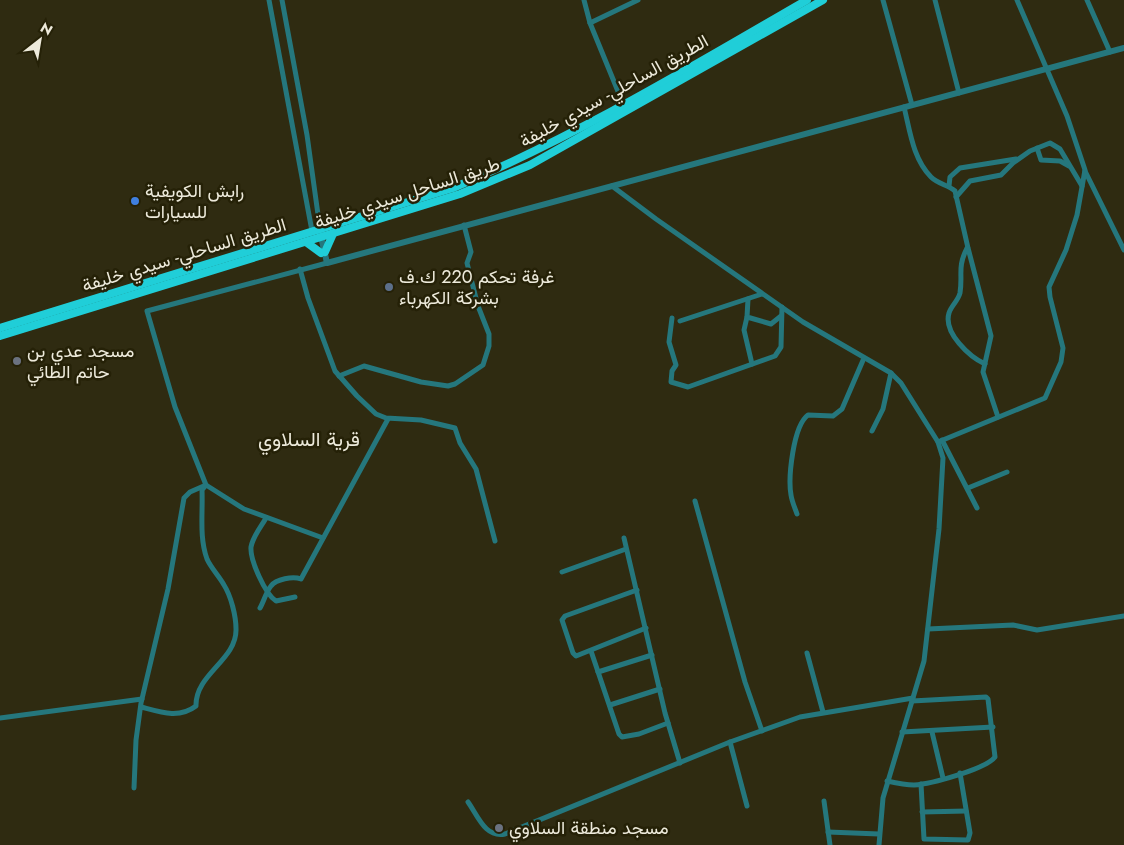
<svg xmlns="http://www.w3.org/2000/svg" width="1124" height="845" viewBox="0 0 1124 845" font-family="Jost,Vazirmatn,sans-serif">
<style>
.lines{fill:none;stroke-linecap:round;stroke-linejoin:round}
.minor{stroke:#25777d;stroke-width:5}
.tertiary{stroke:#25777d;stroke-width:6}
.trunk{stroke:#20ced8;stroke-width:8}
.shop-dot{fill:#3f7fe0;stroke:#252107;stroke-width:2}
.service-dot{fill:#5c6f8a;stroke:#252107;stroke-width:2}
.worship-dot{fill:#6b7280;stroke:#252107;stroke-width:2}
.labels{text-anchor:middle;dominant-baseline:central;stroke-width:5;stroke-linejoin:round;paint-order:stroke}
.street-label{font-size:18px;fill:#edeadb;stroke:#252107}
.poi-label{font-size:18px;fill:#edeadb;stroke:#252107;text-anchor:start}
.quarter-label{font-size:20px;fill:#edeadb;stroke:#252107}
</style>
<rect width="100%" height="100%" fill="#2f2b11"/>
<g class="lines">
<g class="minor">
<path d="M269,0l43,231"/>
<path d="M282,0l25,135 13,94"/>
<path d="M584,0l6,23 34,83"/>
<path d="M883,0l29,105"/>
<path d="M935,0l24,93"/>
<path d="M1087,0l23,52"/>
<path d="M590,23l48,-23"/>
<path d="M904,107c6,24 9,52 27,70 7,7 17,8 24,14l13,57 23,88 -8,36 15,45"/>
<path d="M1037,148l4,12 19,1 9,5"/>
<path d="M1085,171l39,79"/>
<path d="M612,186l44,33 147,103 88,51 10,10 37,59 5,16 -4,71 -15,132 -41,137 -4,47"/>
<path d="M949,186l1,-9 10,-9 56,-9"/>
<path d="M956,197l14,-16 31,-6 12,-12 17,-12 20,-8 10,6 22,37"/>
<path d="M967,248c-10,20 -4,26 -7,45 -2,8 -9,13 -11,20 -6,20 21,44 36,51"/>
<path d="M300,269l8,29 27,73 22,25 19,18 10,4 35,2 34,8 5,15 16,26 19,72"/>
<path d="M748,299l-1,18 24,7 10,-8"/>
<path d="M747,317l-3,13 8,34"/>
<path d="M672,318l-3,24 7,23 -4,6 -1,11 17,5 87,-31 6,-9 1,-40"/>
<path d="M680,321l82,-27"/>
<path d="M339,376l25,-10 57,16 27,4 7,-2 28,-19 6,-19v-12l-11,-28 -11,-43 4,-11 -7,-27"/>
<path d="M872,431l11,-22 8,-36"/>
<path d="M942,440l35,68"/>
<path d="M938,442l107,-44 16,-36 2,-14 -13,-51 -1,-10 17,-37 11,-35 8,-45 -18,-54 -50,-116"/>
<path d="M968,488l39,-16"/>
<path d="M695,501l50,181 17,49"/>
<path d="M797,514c-2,-6 -5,-12 -6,-19 -3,-17 2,-69 17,-80l25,1 9,-7 22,-51"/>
<path d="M266,518c-5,9 -13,18 -15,29 -1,13 14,47 25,54l19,-4"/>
<path d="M624,538l41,175 15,50"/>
<path d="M562,572l64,-23"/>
<path d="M637,590l-72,26 -3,4 11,33 3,3 70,-28"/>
<path d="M260,608c4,-7 6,-16 11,-22 5,-7 22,-10 30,-7l87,-160"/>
<path d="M928,629l85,-4 24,5 87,-14"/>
<path d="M591,651l28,83 3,3 17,-3 29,-11"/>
<path d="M807,653l16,59"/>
<path d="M598,672l54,-17"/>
<path d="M610,705l50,-16"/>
<path d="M141,707c19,5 38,12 55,-1 -1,-32 41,-46 40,-77 0,-13 -5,-33 -12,-44 -5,-9 -13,-17 -17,-26 -8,-22 -4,-46 -5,-69l4,-5 -31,-78 -28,-96 180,-48"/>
<path d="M0,718l142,-19"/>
<path d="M902,732l91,-5"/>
<path d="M932,732l11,46"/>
<path d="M730,742l17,64"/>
<path d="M887,781c9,2 18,4 27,4 17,-1 72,-16 81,-28l-7,-58 -2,-2 -74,4"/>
<path d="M921,784l3,55 44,1 2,-7 -10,-60"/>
<path d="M134,788l2,-48 5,-37 27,-114 16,-91 6,-6 16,-7 38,24 79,29"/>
<path d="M824,801l6,44"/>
<path d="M468,802c10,14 17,36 37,32l225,-92 70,-25 113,-19"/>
<path d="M922,812l44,-1"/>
<path d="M828,832l51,2"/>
</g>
<path class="tertiary" d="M320,232l7,31 797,-215"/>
<g class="trunk">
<path d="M306,242l15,11"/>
<path d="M325,252l8,-18"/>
<path d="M0,328l453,-140c124,-52 238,-121 354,-188"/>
<path d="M0,336l460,-142 70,-29 293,-165"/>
</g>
</g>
<circle class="shop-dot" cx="135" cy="201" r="5"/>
<circle class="service-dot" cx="389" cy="287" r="5"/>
<g class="worship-dot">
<circle cx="17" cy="361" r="5"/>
<circle cx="499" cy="828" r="5"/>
</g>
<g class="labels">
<g class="street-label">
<text transform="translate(614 91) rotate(-29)">الطريق الساحلي- سيدي خليفة</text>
<text transform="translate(407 193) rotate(-18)">طريق الساحل سيدي خليفة</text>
<text transform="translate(184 255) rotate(-17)">الطريق الساحلي- سيدي خليفة</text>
</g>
<g class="poi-label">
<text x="145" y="191">رابش الكويفية<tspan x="145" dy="21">للسيارات</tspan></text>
<text x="399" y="277">غرفة تحكم 220 ك.ف<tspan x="399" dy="21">بشركة الكهرباء</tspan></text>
<text x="27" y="351">مسجد عدي بن<tspan x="27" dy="21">حاتم الطائي</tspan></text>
<text x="509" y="828">مسجد منطقة السلاوي</text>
</g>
<g class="quarter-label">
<text x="309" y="439">قرية السلاوي</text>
</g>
</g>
<g transform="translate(40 40) rotate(31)" stroke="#252107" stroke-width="4" paint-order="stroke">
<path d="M0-4L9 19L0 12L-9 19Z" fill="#edeadb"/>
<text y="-8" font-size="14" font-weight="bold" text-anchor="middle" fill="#edeadb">N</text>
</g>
</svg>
